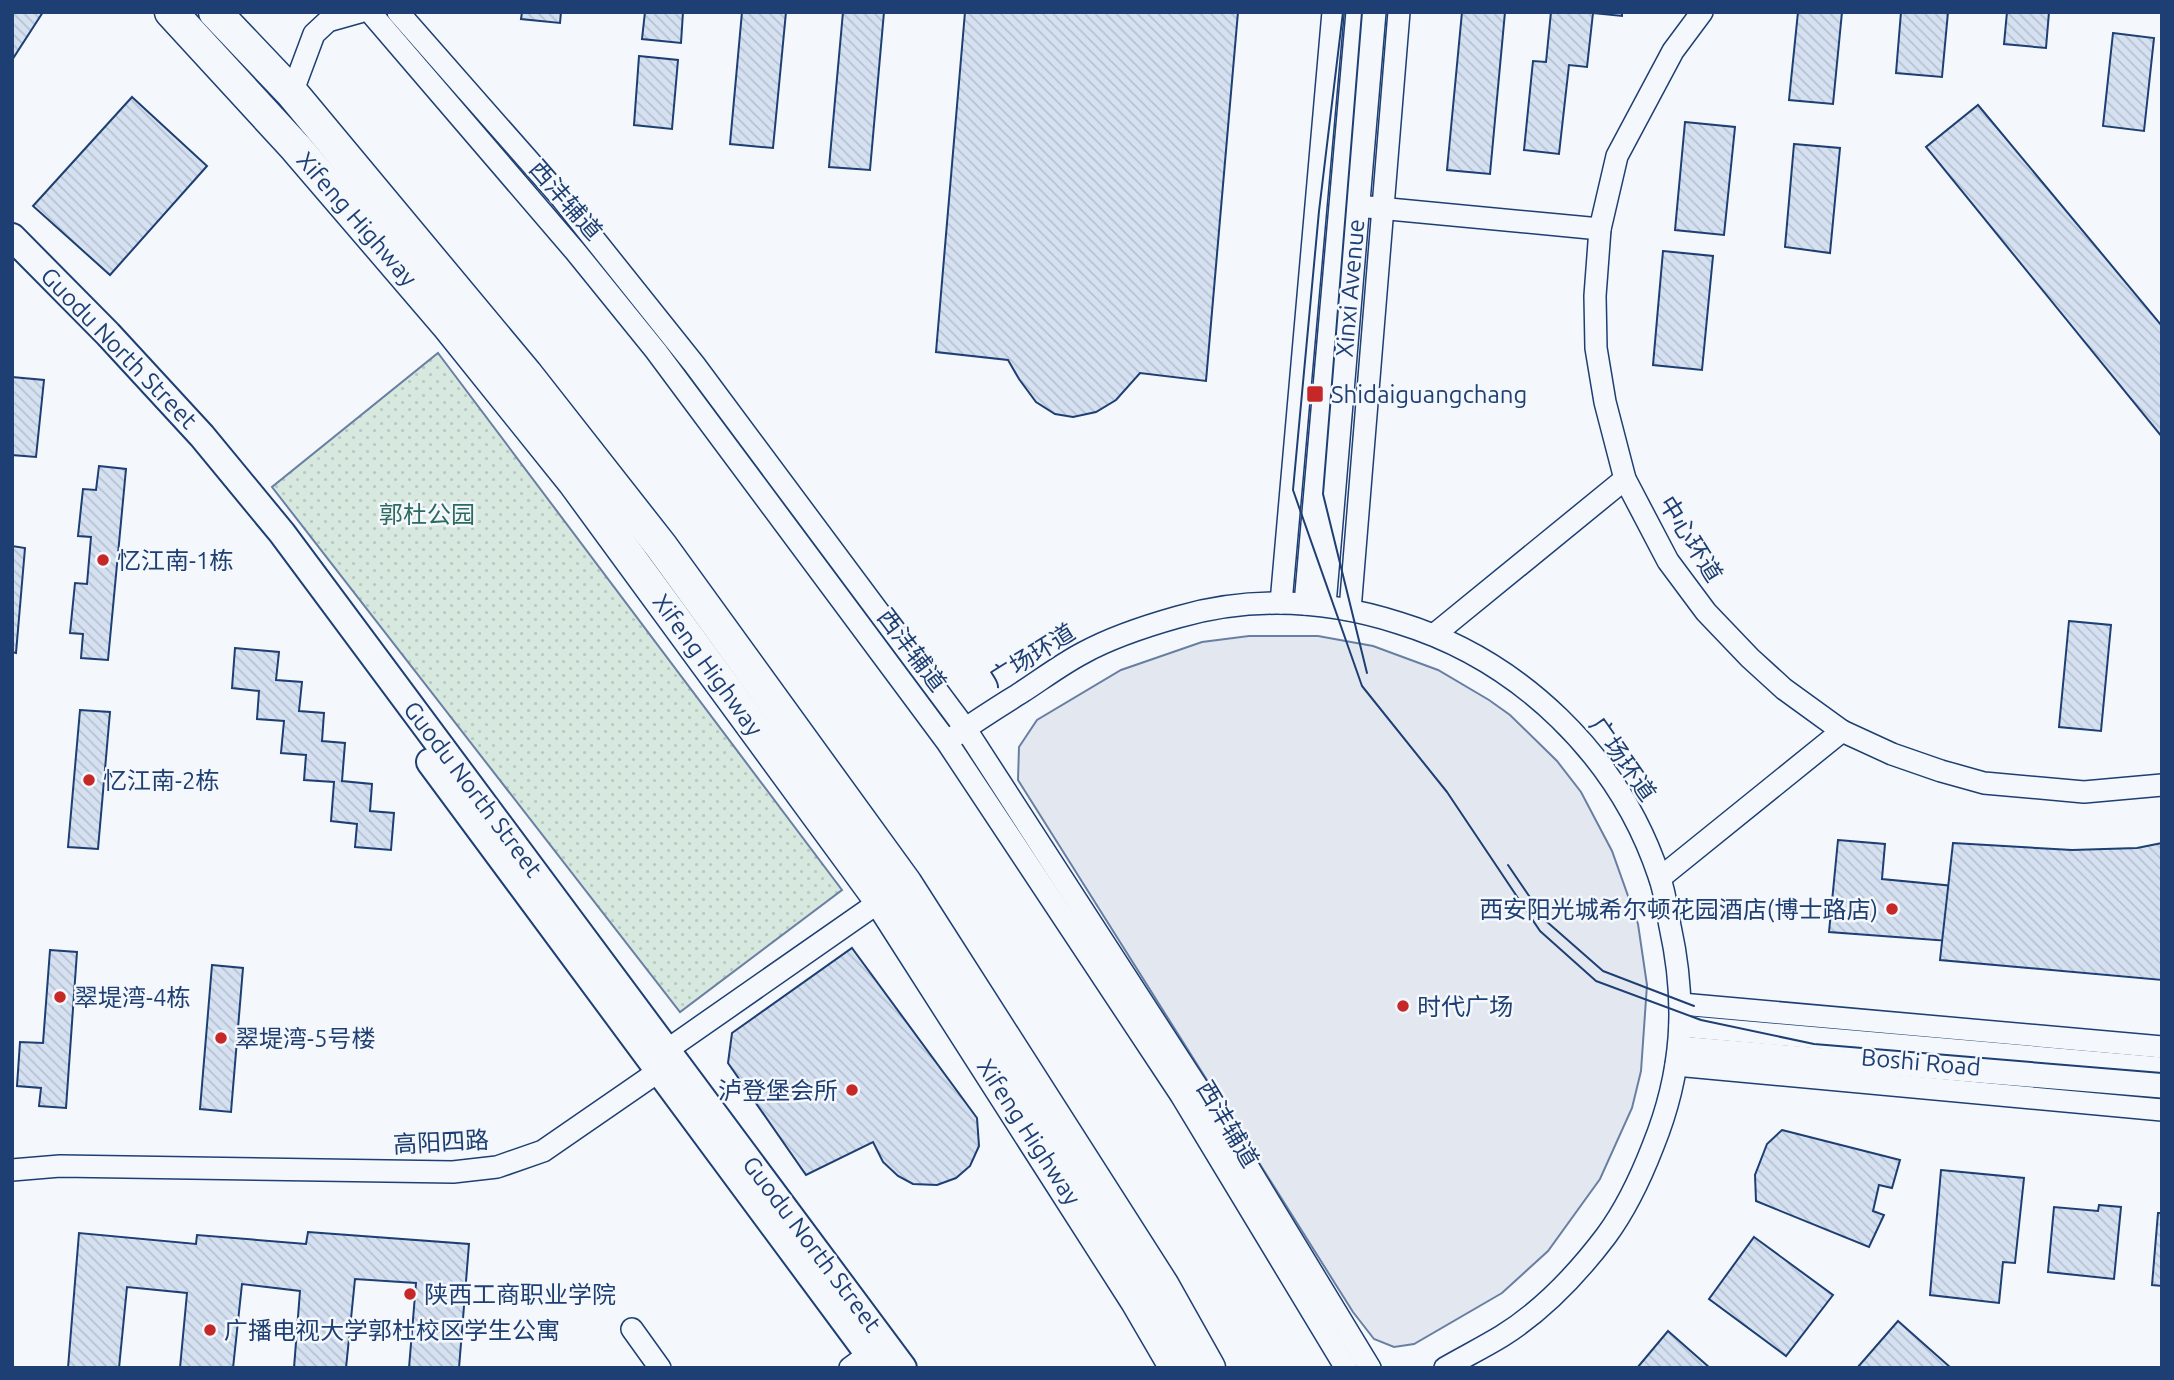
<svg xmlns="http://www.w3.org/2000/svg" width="2174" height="1380" viewBox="0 0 2174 1380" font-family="Ubuntu,'Noto Sans SC',sans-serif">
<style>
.park{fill:url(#park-dots);stroke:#687fa3;stroke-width:2}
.parking{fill:#e3e8f0;stroke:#687fa3;stroke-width:2}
.building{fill:url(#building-back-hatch);stroke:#1d3f73;stroke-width:2}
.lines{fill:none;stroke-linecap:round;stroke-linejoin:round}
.minor-casing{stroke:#1d3f73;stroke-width:24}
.major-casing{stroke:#1d3f73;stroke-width:30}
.highway-casing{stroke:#1d3f73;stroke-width:35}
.minor{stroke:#f4f7fb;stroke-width:21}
.major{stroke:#f4f7fb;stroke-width:26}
.highway{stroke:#f4f7fb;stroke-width:32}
.tram{stroke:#1d3f73;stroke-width:2}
.poi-dot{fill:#c62828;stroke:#f4f7fb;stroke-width:2.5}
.labels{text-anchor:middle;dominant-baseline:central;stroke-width:5;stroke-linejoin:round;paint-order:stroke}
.street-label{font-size:24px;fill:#1d3f73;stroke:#f4f7fb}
.poi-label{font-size:24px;fill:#1d3f73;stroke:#f4f7fb;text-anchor:start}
.park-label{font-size:24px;fill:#2c6c60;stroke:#f4f7fb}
</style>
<defs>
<pattern id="park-dots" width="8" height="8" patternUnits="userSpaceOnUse" patternTransform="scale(1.75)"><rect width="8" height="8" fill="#d7e8df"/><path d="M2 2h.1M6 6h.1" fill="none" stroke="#b8c8c3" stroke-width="1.8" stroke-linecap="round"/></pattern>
<pattern id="building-back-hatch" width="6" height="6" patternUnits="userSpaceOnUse" patternTransform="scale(1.75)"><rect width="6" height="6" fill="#d5e0f0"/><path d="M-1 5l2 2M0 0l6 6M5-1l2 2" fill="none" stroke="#b6c1d1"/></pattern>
</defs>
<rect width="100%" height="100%" fill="#f4f7fb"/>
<path class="park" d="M438,353l404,537 -162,122 -408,-525z"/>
<path class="parking" d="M1249,636h69l55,10 65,24 51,30 21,15 47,46 24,31 31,59 26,73 9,61 -6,86 -9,37 -32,71 -52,72 -46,42 -88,51 -20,3 -20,-8 -21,-27 -335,-532 1,-33 18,-27 84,-50 81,-28z"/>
<g class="building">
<path d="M12,12h31l-31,48z"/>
<path d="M522,12h39l-1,11 -39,-4z"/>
<path d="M645,12h38l-2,31 -39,-4z"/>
<path d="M742,12h44l-13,136 -43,-4z"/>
<path d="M843,12h41l-14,158 -41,-3z"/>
<path d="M965,12h273l-32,369 -66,-8 -24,27 -20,12 -23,5 -18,-3 -19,-12 -17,-23 -11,-19 -72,-8z"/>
<path d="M1462,12h43l-15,162 -43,-4z"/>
<path d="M1551,12h71v4l-29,-3 -6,54 -18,-2 -10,89 -35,-4 9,-89 13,1z"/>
<path d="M1798,12h44l-9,92 -44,-4z"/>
<path d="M1901,12h47l-6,65 -46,-4z"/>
<path d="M2007,12h42l-3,36 -42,-4z"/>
<path d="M2113,33l41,5 -10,93 -41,-5z"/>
<path d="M639,56l39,4 -6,69 -38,-4z"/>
<path d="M132,97l75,69 -97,109 -77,-69z"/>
<path d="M1978,105l184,221v111l-236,-290z"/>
<path d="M1685,122l50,5 -11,108 -49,-5z"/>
<path d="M1794,144l46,4 -10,105 -45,-6z"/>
<path d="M1663,251l50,5 -11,114 -49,-5z"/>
<path d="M12,377l32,3 -8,77 -24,-2z"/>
<path d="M99,466l27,3 -18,191 -27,-2 2,-24 -13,-1 5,-50 12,1 4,-47 -13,-1 5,-47 13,1z"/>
<path d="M12,546l13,2 -9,105 -4,-1z"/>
<path d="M2069,621l42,4 -10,106 -42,-4z"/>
<path d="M235,648l44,4 -3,28 26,2 -3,29 25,2 -2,28 23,2 -3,38 30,3 -2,27 24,2 -3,37 -36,-3 2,-23 -26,-3 3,-39 -30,-2 2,-25 -25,-2 3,-32 -27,-2 2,-28 -27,-3z"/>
<path d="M80,710l30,2 -12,137 -30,-2z"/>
<path d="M1838,840l47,4 -3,35 72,7 -5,55 -120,-9z"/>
<path d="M1953,843l119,7 65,-2 25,-5v137l-222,-20z"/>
<path d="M852,948l125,170 2,28 -9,20 -14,12 -19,7 -24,-1 -15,-8 -15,-14 -10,-20 -67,33 -78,-112 4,-30z"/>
<path d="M50,950l27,2 -11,156 -27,-2 2,-18 -24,-2 3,-44 23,1z"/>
<path d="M212,965l31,3 -12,144 -31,-3z"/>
<path d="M1782,1130l118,30 -8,28 -13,-3 -6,26 11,4 -15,32 -113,-46 -1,-26 12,-31z"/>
<path d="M1941,1170l83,8 -9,85 -12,-1 -4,41 -69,-8z"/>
<path d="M2099,1205l22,2 -7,72 -66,-7 6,-65 44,4z"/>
<path d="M2158,1213h4v73l-10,-1z"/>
<path d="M308,1232l161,12 -10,124h-50l7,-85 -61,-4 -9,89h-52l6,-77 -58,-7 -9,84h-53l7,-75 -60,-6 -8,81h-51l11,-135 117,11 1,-9 109,9z"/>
<path d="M1754,1237l79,58 -47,61 -77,-57z"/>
<path d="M1898,1321l53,47h-94z"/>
<path d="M1668,1331l42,37h-73z"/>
</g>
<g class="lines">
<g class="minor-casing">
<g id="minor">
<path d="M370,12l205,239 81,100 291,391 234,353 165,273"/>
<path d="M398,12l161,183 135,169 271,364 266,411 139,229"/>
<path d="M1702,12l-29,39 -56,105 -17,73 -5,67 1,52 9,54 20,77 43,82 38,51 44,46 34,31 58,42 50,23 49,17 43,12 100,9 78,-7"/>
<path d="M292,93l22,-59 14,-13 32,-9"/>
<path d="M1368,207l232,22"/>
<path d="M1281,603l52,-591"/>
<path d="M1305,604l52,-592"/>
<path d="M1325,605l50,-593"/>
<path d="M1350,610l49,-598"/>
<path d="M1435,634l190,-155"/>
<path d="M955,736c22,-16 45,-30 67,-44 20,-13 40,-28 61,-39 29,-16 63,-27 95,-36 73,-21 149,-17 221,6 121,37 220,133 260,253 6,16 8,34 11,50 17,77 13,146 -17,220 -12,31 -27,63 -47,90 -28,37 -64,75 -104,100 -18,11 -38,21 -57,32"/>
<path d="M1660,878l182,-147"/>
<path d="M1681,1004l481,43"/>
<path d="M1680,1026l482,42"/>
<path d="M1679,1047l483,40"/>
<path d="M1676,1065l486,45"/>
<path d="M12,1170l48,-4 393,6 44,-5 46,-16 116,-80 8,-21 225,-157"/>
<path d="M632,1329l28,39"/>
<path d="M850,1368l30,-22"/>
</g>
</g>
<g class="major-casing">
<g id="major">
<path d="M12,237l96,97 94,102 80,97 621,835"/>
<path d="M430,762l449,606"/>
</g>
</g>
<g class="highway-casing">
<g id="highway">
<path d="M171,12l125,136 151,176 127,158 307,419 256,400 39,67"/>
<path d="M215,12l77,81 234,281 135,172 245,338 257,402 46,82"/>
</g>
</g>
<use href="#minor" class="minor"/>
<use href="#major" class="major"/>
<use href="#highway" class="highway"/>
<g class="tram">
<path d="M1343,12l-24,199 -26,279 69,196 85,106 93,139 56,50 105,39 113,24 348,29"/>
<path d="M1362,12l-39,482 44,179"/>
<path d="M1508,865l38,56 57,50 91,35"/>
</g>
</g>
<g class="poi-dot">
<rect x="1306" y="385" width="18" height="18" rx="3.5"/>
<circle cx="103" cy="560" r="7"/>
<circle cx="89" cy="780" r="7"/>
<circle cx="1892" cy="909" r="7"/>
<circle cx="60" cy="997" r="7"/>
<circle cx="1403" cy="1006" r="7"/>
<circle cx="221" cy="1038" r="7"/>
<circle cx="852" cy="1090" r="7"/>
<circle cx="410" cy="1294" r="7"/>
<circle cx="210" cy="1330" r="7"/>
</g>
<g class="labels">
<g class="street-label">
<text transform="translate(566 200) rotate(49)">西沣辅道</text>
<text transform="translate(357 219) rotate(49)">Xifeng Highway</text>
<text transform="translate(1350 288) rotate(-85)">Xinxi Avenue</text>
<text transform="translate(119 348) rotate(46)">Guodu North Street</text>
<text transform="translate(1691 539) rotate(58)">中心环道</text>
<text transform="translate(912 650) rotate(53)">西沣辅道</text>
<text transform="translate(1032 655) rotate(-32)">广场环道</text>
<text transform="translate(708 665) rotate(54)">Xifeng Highway</text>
<text transform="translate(1623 759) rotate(55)">广场环道</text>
<text transform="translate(473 789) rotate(53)">Guodu North Street</text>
<text transform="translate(1921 1062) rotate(5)">Boshi Road</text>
<text transform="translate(1228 1124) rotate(59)">西沣辅道</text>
<text transform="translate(1029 1132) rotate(57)">Xifeng Highway</text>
<text transform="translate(441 1142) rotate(-3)">高阳四路</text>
<text transform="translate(812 1244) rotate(53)">Guodu North Street</text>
</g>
<g class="poi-label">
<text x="1331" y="394">Shidaiguangchang</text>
<text x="117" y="560">忆江南-1栋</text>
<text x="103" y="780">忆江南-2栋</text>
<text x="1878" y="909" text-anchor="end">西安阳光城希尔顿花园酒店(博士路店)</text>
<text x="74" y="997">翠堤湾-4栋</text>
<text x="1417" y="1006">时代广场</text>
<text x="235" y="1038">翠堤湾-5号楼</text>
<text x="838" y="1090" text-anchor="end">泸登堡会所</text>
<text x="424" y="1294">陕西工商职业学院</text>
<text x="224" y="1330">广播电视大学郭杜校区学生公寓</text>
</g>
<g class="park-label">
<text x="427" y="514">郭杜公园</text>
</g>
</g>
<rect width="2174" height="1380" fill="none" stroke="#1d3f73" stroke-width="28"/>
</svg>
